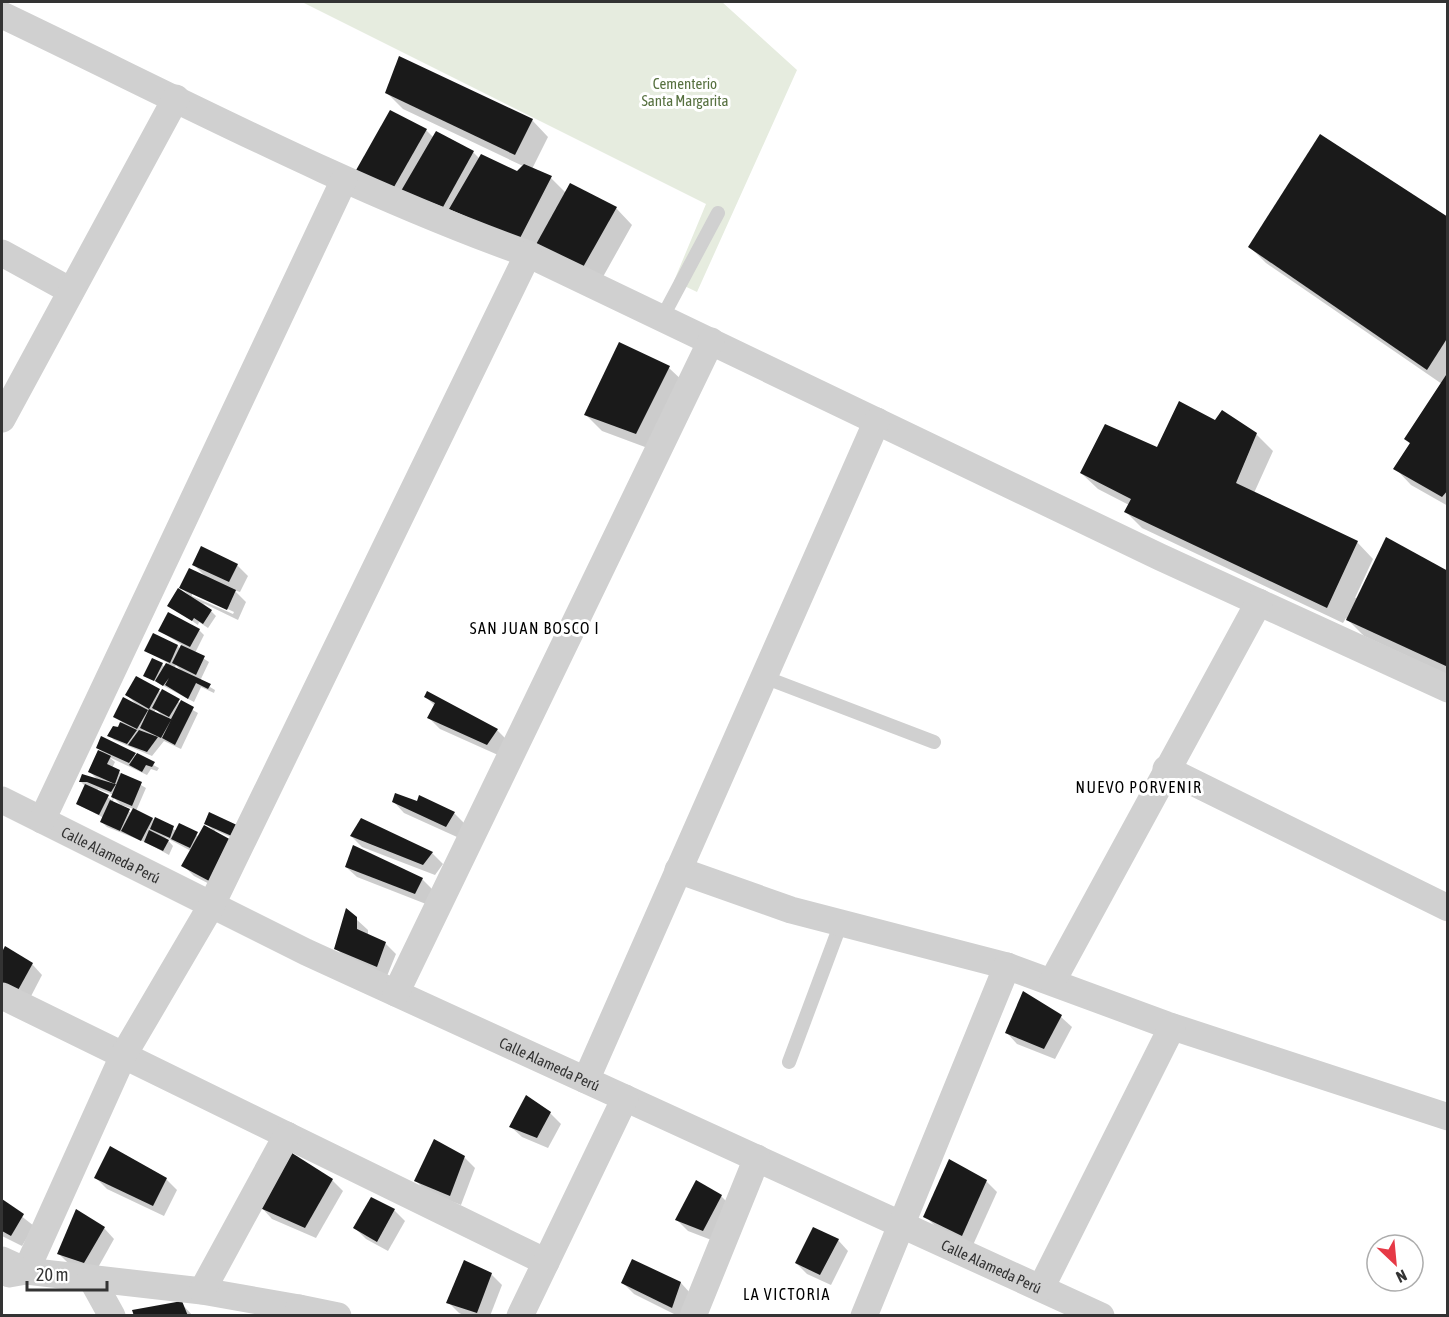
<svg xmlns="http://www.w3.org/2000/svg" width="1449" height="1317" viewBox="0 0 1449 1317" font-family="'Asap Condensed',sans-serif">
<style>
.green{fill:#e6ecdf}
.shadow{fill:#0003;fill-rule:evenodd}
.building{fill:#1a1a1a}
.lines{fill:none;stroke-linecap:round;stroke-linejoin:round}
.lane{stroke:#d0d0d0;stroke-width:14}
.street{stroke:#d0d0d0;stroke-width:27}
.labels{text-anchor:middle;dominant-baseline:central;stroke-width:6;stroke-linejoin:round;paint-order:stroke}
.park-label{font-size:15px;fill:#56703f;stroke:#fff}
.street-label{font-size:15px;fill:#333;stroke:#fff}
.neighbourhood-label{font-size:16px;letter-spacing:1.5px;fill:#000;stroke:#fff}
</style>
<rect width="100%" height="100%" fill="#fff"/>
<path class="green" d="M302,2h420l75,68 -100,222 -23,-11 32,-77z"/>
<g class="shadow">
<path d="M387,93l145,27 16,17 -16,32 19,9 15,15 50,15 16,17 -33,59 -231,-102 58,-52 8,8 39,14 7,7 38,13 5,-6 -120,-57z"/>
<path d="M1448,218v288l-37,-21 -16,-17 16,-23 -5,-6 36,-55 -176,-121 -16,-16z"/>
<path d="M620,344l49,24 17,16 -33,66 -51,-19 -16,-16z"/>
<path d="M1216,422l40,12 17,17 -19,42 103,49 16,17 -18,39 93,-25v102l-84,-39 -18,-18 -3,5 -201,-95 -16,-16 3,-7 -31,-16 -17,-16 76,-24z"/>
<path d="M194,565h43l11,11 -8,16 -6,-2 12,12 -8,18 -35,-17 13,13 -8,12 -9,-6 -1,3 -29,-20 21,-9 -9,-8 25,-11zM192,592l42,20 -1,2 -41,-18z"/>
<path d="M199,630l5,5 -9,18 14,9 -9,19 15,9 -1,3 -13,-6 -7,15 -49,-26 17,-12 3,4 3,-5 -22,-12 32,-5 2,3 2,-4 -22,-14zM176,665l7,8 -9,-4z"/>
<path d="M159,691l39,22 -17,36 -17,-8 -12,15 -38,-16 -5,-5 13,-13 -7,-6 22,-11 -10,-10zM156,709l7,8 -9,-4z"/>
<path d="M426,697l71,33 11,11 -10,14 -58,-26 -11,-11 6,-12z"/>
<path d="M102,738l57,30 -2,3 -6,-2 -4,6 -38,-18 6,5 -3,6 34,20 -10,23 41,20 22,5 15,-5 -8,-8 4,-9 29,27 -24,-11 -1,2 9,59 -29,-15 -11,-11 8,-14 -26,-14 8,9 -4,9 -22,-12 -40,-16 -5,-5 2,-4 -27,-14 8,-18 -4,-4 18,-1 -9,-9 15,-17 -7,-7zM98,789l16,6 -2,5 -15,-9zM114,798l7,7 13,4 -2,4 -20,-10z"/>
<path d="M394,802l60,11 11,11 -8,13 -53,-24z"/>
<path d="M351,836l81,17 11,11 -8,11 -73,-28z"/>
<path d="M346,867l76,12 11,11 -7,14 -69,-27z"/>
<path d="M356,919l12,11v5l17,8 11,11 -9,22 -40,-17 -11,-10z"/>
<path d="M5,948l27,16 10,11 -14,27 -26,-14v-33z"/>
<path d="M1024,994l37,23 11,10 -17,32 -38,-15 -10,-11z"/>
<path d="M550,1113l11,11 -13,24 -26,-11 -11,-10z"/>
<path d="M464,1157l11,11 -14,37 -34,-13 -11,-11z"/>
<path d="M96,1178l70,1 11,11 -13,26 -57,-27z"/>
<path d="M332,1180l11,11 -27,47 -44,-19 -10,-11z"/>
<path d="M986,1181l11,11 -24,53 -37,-18 -11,-11z"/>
<path d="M721,1196l11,11 -18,34 -26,-10 -11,-11z"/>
<path d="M372,1199l22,11 11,11 -17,30 -22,-12 -11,-11z"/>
<path d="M2,1201l32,25 -12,20 -20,-10z"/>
<path d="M104,1228l10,11 -19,34 -25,-8 -11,-11z"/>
<path d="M838,1240l10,11 -17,34 -24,-11 -11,-11z"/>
<path d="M491,1274l11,11 -12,31h-24l-7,-3 -11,-11z"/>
<path d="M623,1283h58l10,11 -7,22h-6l-44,-22z"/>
<path d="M181,1303l12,13h-57z"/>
</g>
<g class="building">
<path d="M399,56l134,63 -18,36 -130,-62z"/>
<path d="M390,110l37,19 -33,58 -39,-15z"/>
<path d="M436,131l38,20 -31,56 -42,-16z"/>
<path d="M1320,134l128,83v120l-21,33 -179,-123z"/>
<path d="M481,154l36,17 7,-7 28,12 -33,64 -70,-31z"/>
<path d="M570,183l47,24 -35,62 -48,-21z"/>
<path d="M619,342l51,24 -34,68 -52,-19z"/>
<path d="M1448,372v118l-6,7 -49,-28 17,-26 -6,-4z"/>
<path d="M1179,401l36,19 7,-10 35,23 -21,50 122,58 -31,67 -203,-96 7,-13 -51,-26 25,-49 52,23z"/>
<path d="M1386,537l62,34v96l-102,-47z"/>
<path d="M201,546l37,18 -9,18 -37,-17z"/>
<path d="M189,568l47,22 -9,20 -48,-22z"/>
<path d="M178,588l34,22 -9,14 -9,-6 -2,3 -25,-15z"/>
<path d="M168,612l32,17 -10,18 -32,-16z"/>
<path d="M153,633l25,12 -8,18 -26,-12z"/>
<path d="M181,645l24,11 -9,19 -24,-12z"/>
<path d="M152,658l11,5 -9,18 -11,-5z"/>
<path d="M166,663l45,21 -3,5 -12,-6 -8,16 -23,-14 4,-7 -6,8 -8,-5z"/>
<path d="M136,676l24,13 -11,20 -24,-14z"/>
<path d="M162,689l18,10 -11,18 -17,-9z"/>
<path d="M427,691l71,38 -11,16 -60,-27 8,-15 -11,-6z"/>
<path d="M123,697l25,13 -11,19 -24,-12z"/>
<path d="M181,700l13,7 -19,38 -13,-7 9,-18 -10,18 -21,-10 9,-19 24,11 -2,-1z"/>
<path d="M120,722l17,8 -10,14 -20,-8 6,-10 5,1z"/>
<path d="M139,730l19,7 -11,15 -19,-7z"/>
<path d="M101,736l35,17 -7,10 -33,-15z"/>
<path d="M98,750l13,6 -4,8 13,6 -5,14 -27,-12z"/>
<path d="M137,753l18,9 -3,5 -6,-2 -4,7 -13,-7z"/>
<path d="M121,773l21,9 -10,24 -21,-9z"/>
<path d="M82,774l33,10h1l-5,8 -24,-10h-8z"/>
<path d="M85,784l24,11 -10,20 -23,-11z"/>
<path d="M395,793l22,8 2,-6 36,17 -9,15 -54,-25z"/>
<path d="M110,800l20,9 -10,22 -20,-9z"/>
<path d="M133,808l20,10 -12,23 -20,-10z"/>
<path d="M209,812l30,14 -5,11 -30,-13z"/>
<path d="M155,817l19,9 -4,12 -20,-9z"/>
<path d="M361,818l72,34 -10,13 -73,-29z"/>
<path d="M179,823l19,9 -8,16 -19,-9z"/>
<path d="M204,825l29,16 -22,41 -30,-16z"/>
<path d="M149,830l20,10 -6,11 -19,-9z"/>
<path d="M353,845l70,33 -8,16 -70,-27z"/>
<path d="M346,908l11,9v12l29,13 -9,25 -43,-18z"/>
<path d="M5,946l28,17 -16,29 -15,-8v-32z"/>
<path d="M1023,991l39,24 -18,34 -39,-16z"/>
<path d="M526,1095l25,17 -14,26 -28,-11z"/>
<path d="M434,1139l31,17 -15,40 -36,-15z"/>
<path d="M110,1146l57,32 -14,28 -59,-28z"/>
<path d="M292,1153l41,26 -28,49 -45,-20z"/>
<path d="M949,1159l38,21 -25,56 -39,-19z"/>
<path d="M696,1180l26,15 -19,36 -28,-11z"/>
<path d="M371,1197l24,12 -18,33 -24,-14z"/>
<path d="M2,1199l22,15 -13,22 -9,-5z"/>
<path d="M76,1209l29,18 -21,36 -27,-9z"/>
<path d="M813,1227l26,12 -19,36 -25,-12z"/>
<path d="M632,1259l49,23 -9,26 -51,-25z"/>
<path d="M464,1260l28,13 -15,40 -31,-10z"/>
<path d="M182,1301l6,15h-54l-2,-6z"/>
</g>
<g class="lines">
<g class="lane">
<path d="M662,318l56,-105"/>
<path d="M764,677l170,65"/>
<path d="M789,1062l52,-139"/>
</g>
<g class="street">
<path d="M2,15c174,83 345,174 526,239l632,303 288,132"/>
<path d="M2,253l69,38"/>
<path d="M2,419l174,-321"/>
<path d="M1166,769l282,139"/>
<path id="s1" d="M2,800l304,152 795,364"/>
<path d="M42,820l302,-640"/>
<path d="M678,870l113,40 216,56 160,59 281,92"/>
<path d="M1052,982l207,-380"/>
<path d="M396,993l315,-652"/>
<path d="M2,996l544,266"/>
<path d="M586,1080l291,-659"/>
<path d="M2,1260l24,11 97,-215 88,-150 317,-652"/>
<path d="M9,1274l17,-3 176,20 97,17 4,8"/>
<path d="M91,1278l21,38"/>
<path d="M1041,1288l131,-261"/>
<path d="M202,1291l85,-156"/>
<path d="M299,1308l39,8"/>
<path d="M520,1316l105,-218"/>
<path d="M693,1316l64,-158"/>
<path d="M864,1316l143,-350"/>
</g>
</g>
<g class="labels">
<g class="park-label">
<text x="685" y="83">Cementerio<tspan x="685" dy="17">Santa Margarita</tspan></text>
</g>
<g class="street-label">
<text stroke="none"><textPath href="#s1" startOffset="122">Calle Alameda Perú</textPath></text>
<text stroke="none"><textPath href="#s1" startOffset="608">Calle Alameda Perú</textPath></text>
<text stroke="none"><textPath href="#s1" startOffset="1094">Calle Alameda Perú</textPath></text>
</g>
<g class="neighbourhood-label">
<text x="535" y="628">SAN JUAN BOSCO I</text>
<text x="1139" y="787">NUEVO PORVENIR</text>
<text x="787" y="1294">LA VICTORIA</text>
</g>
</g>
<rect width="1449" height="1317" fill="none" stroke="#333333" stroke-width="6"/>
<g transform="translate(1395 1263) rotate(154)"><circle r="28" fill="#ffffff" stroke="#adadad" stroke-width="1.5"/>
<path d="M0-4.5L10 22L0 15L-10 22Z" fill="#e63946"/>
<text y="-9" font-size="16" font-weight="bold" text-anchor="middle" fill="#333333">N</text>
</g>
<path d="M27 1281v9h80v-9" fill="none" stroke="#333333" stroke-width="3"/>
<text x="36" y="1281" font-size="18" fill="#333333" stroke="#ffffff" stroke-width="4.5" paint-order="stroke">20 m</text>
</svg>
